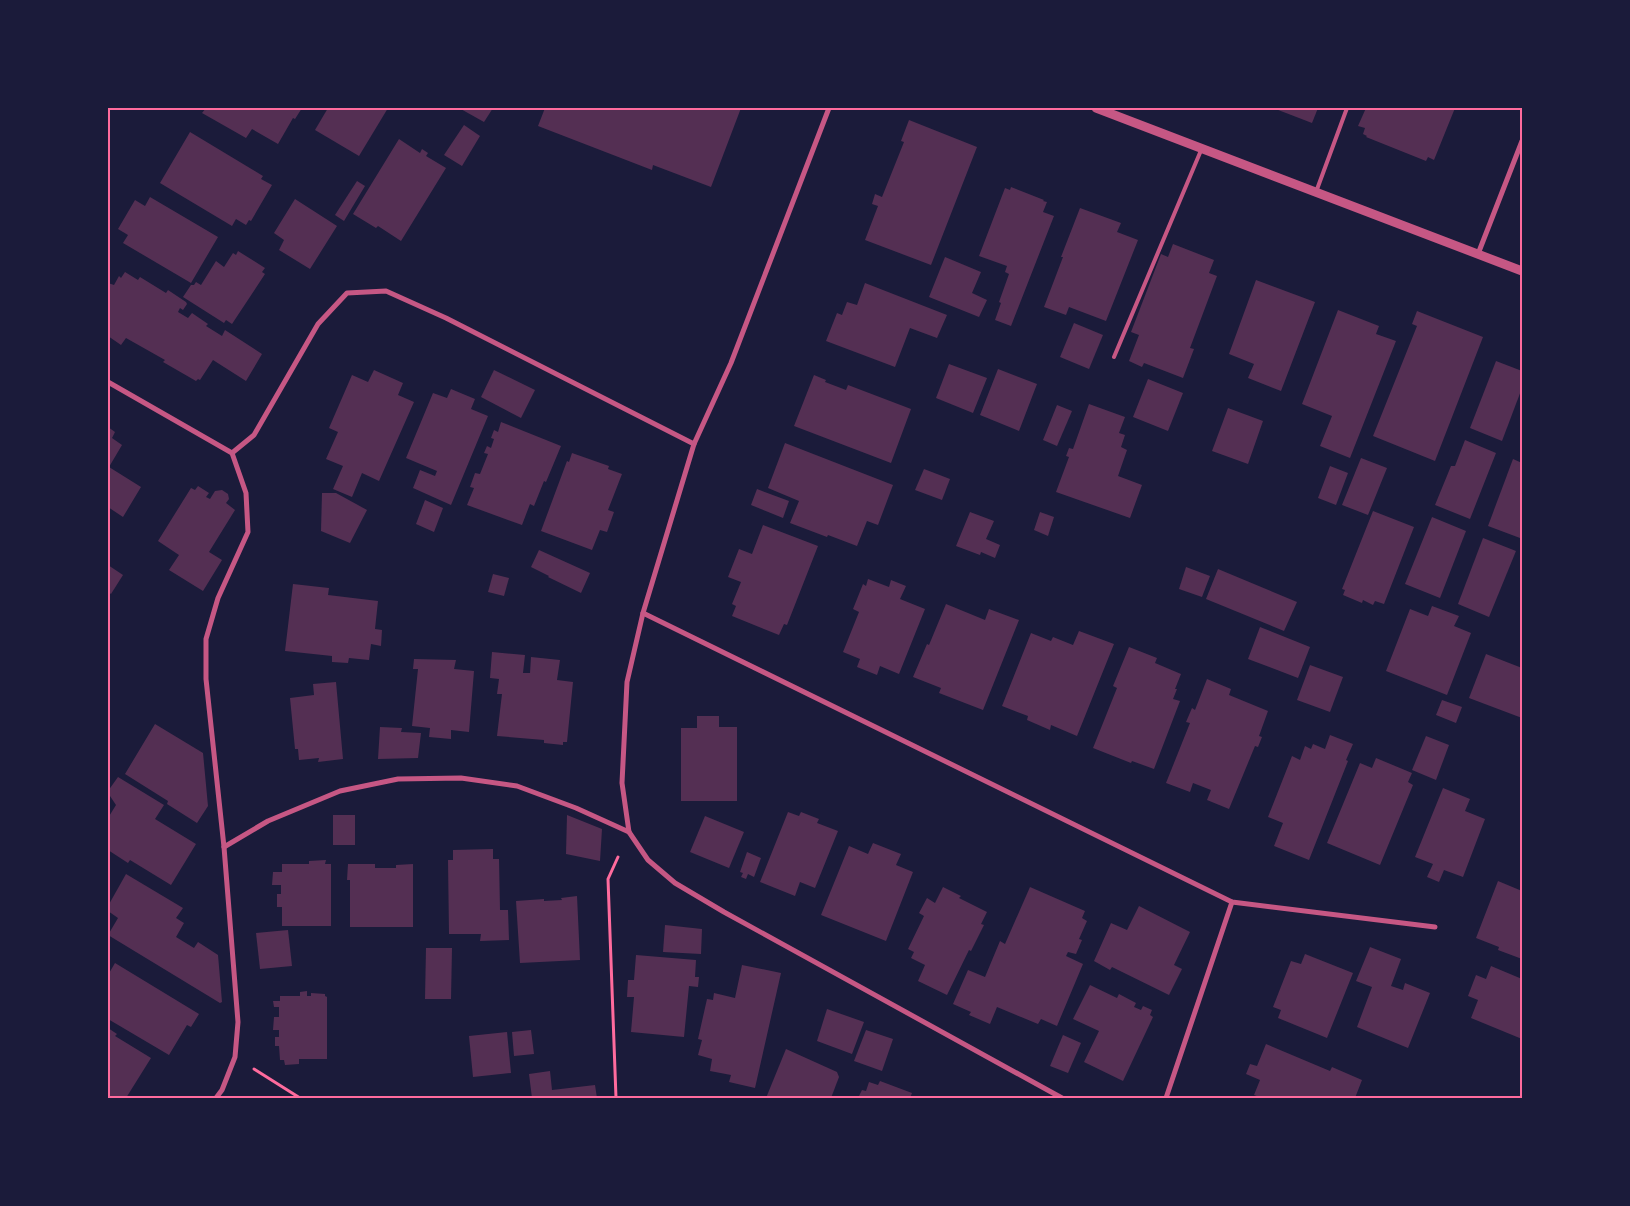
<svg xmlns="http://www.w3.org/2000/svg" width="1630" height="1206" viewBox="0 0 1630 1206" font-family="Lato,sans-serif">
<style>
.building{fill:#542f53}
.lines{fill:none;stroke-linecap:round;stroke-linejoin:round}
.path{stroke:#ff6b9d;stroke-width:3}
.service{stroke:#c65784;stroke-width:4}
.minor{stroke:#c65784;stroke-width:5}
.tertiary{stroke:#c65784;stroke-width:9}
.neatline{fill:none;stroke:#ff6b9d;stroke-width:2}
</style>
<rect width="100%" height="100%" fill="#1b1b3a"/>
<g class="building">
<path d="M206,108h96l-7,11 -2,-1 -15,26 -26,-15 -6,9 -44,-25z"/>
<path d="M328,108h60l-29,48 -44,-26z"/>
<path d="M459,108h34l-9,14z"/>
<path d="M545,108h196l-30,79 -58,-22 -1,5 -114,-44z"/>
<path d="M1273,108h45l-6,15z"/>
<path d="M1366,108h89l-21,52 -6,-3 -2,4 -60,-24 1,-1 -4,-2 2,-6 -7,-2z"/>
<path d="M909,120l68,27 -46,118 -66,-25 13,-34 -6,-2 3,-10 7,3 22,-55 -3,-1z"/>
<path d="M464,125l16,11 -18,30 -18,-11z"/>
<path d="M190,132l73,44 -2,3 11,6 -21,36 -2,-1 -3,5 -10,-6 -4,7 -72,-43z"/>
<path d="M399,139l21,14 2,-4 6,4 -2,3 20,12 -45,73 -23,-15 -2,2 -23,-14z"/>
<path d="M357,181l8,5 -21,35 -9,-6z"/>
<path d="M1011,187l33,13 -1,1 4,1 -4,10 11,4 -43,110 -16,-6 6,-17 -2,-1 10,-28 -4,-2 2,-6 -28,-10 26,-68 5,2z"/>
<path d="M150,197l68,40 -27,46 -68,-40 5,-8 -10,-6 17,-29 10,6z"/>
<path d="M295,199l42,27 -27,43 -31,-19 5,-10 -10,-7z"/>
<path d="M1080,208l41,15 -4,9 21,8 -32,81 -37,-14 -3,8 -22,-8 19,-50h-2z"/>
<path d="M1173,244l41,16 -5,13 8,3 -27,72 4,1 -11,29 -39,-15 -2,4 -13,-6 10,-26 -8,-3 30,-78 7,3z"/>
<path d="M238,251l27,17 -3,4 3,2 -33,50 -6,-4 -2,3 -41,-26 8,-12h3l2,-3 5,3 15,-24 8,6 9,-14 3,2z"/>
<path d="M945,257l36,15 -9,21 15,7 -8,17 -50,-20z"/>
<path d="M125,272l13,8 2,-3 26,16 2,-3 18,12 1,2 -4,6 -3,-2 -2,4 10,6 4,-5 16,11 -2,2 16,10 3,-6 37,24 -16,27 -33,-21 -13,20 -2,-1 -2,2 -33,-19 2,-2 -39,-22 -5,7 -13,-9v-53l6,2 5,-9 2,2z"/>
<path d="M1256,280l59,22 -34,89 -33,-13 6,-14 -25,-10z"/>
<path d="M865,283l82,32 -10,23 -27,-10 -15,39 -69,-26 11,-28 5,2 5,-13 10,3z"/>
<path d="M1338,310l41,16 -3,8 20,7 -46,117 -30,-12 12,-30 -30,-12z"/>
<path d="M1417,311l66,26 -48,124 -62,-25 44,-110 -5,-2z"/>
<path d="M1074,323l29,12 -14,34 -29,-12z"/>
<path d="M1496,361l26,10v17l-20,53 -32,-13z"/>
<path d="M949,364l38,14 -14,35 -37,-15z"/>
<path d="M998,369l39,15 -18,47 -39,-16z"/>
<path d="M374,370l29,13 -5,12 16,7 -35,79 -17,-8 -10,24 -19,-8 10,-23 -17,-7 12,-27 -9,-4 23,-53 16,7z"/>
<path d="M494,370l41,20 -14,28 -40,-21z"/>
<path d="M814,375l12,5 -1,2 21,8 2,-5 63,24 -20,54 -97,-37z"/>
<path d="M1148,379l35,14 -15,38 -35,-14z"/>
<path d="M451,389l24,10 -4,10 17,7 -37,89 -38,-17 7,-18 15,6 2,-5 -31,-13 27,-65 14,5z"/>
<path d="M1089,404l36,13 -6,16 6,2 -4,12 6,3 -9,26 24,9 -12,33 -74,-26 13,-35 -3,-1 3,-8 4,1z"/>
<path d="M1057,405l15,6 -15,35 -14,-6z"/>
<path d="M1228,408l35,13 -15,43 -36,-13z"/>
<path d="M501,422l60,24 -15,36 -2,-1 -10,25 -4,-2 -8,21 -55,-20 7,-17 -4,-1 5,-14 5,1 8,-20 -4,-1 3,-7 4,2 3,-9 -3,-1 3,-8 4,2z"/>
<path d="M108,427l7,5 -3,6 10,7 -13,22 32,20 -18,30 -15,-10z"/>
<path d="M1465,440l31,13 -26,66 -35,-14 16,-39h4z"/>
<path d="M785,443l108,42 -15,40 -11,-4 -10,25 -29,-11 -1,2 -37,-14 9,-22 -31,-13z"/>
<path d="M572,453l37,13 -1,3 14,5 -14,36 6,2 -7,20 -7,-2 -8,20 -51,-19 26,-70 2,1z"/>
<path d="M1361,458l26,10 -19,47 -26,-10z"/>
<path d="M1513,459l9,4v70l-2,5 -32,-12z"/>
<path d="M1330,466l18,7 -12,32 -18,-7z"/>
<path d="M924,469l26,10 -8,21 -27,-10z"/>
<path d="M198,486l11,7 -3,4 4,2 5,-8 7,-1 6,4 1,5 -3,4 9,7 -26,42 13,8 -19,31 -34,-21 10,-15 -21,-14 33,-53 4,2z"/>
<path d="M757,489l32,12 -6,17 -32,-13z"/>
<path d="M322,493h14l31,17 -17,33 -29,-12z"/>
<path d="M425,500l18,8 -9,24 -18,-8z"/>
<path d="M1373,511l41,16 -30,77 -9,-3 -2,4 -10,-5 -1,3 -19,-8 2,-5 -3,-1z"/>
<path d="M970,512l24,9 -8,18 14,6 -5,13 -14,-6 -1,3 -24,-9z"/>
<path d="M1040,512l14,5 -6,19 -14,-6z"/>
<path d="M1432,517l34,14 -26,67 -35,-14z"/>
<path d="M763,525l55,21 -31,79 -3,-1 -5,11 -47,-19 4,-10 -4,-2 9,-22 -13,-5 11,-28 13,5z"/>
<path d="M1483,538l33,13 -27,66 -31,-13z"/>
<path d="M539,550l51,23 -9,20 -33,-16 1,-1 -18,-9z"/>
<path d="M108,565l15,10 -12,19 -3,-2z"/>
<path d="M1186,567l24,9 -8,21 -23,-8z"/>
<path d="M1218,569l79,33 -13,29 -78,-32z"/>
<path d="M493,574l16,4 -5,18 -16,-4z"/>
<path d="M868,579l21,8 2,-7 15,6 -6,13 25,10 -26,65 -19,-8 -3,9 -20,-8 3,-8 -17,-7 16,-40 -6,-3 10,-25 3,2z"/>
<path d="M293,584l36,4 -1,7 50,6 -3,28 7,1 -1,16 -10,-2 -2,16 -20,-2 -1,5 -16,-1v-6l-47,-5z"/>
<path d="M946,604l39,16 4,-11 30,11 -36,90 -44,-17 2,-5 -28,-11 14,-33 2,1z"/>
<path d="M1432,606l27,10 -5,10 17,7 -24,62 -61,-24 24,-62 18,7z"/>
<path d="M1260,627l50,20 -12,31 -50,-19z"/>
<path d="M1079,631l35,13 -37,92 -26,-11 -1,5 -23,-10 1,-4 -26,-10 29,-73 20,8 2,-4 20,8z"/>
<path d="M1129,647l28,11 -2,5 26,11 -6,15h2l-4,10 7,2 -26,68 -22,-8 -1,2 -38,-15 24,-60 -4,-2z"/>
<path d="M492,652l33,3 -2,18h7l1,-16 29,3 -3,20 16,2 -6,60h-4v3l-19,-2v-3l-47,-4 5,-42h-5l2,-15 -9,-1z"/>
<path d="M1486,654l36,14v50l-53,-20z"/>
<path d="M414,659l42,1 -2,9 20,2 -5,61 -18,-2v9l-22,-2 1,-9 -18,-2 6,-57h-5z"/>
<path d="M1310,665l33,12 -13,35 -33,-12z"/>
<path d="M1207,679l24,10 -2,6 39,16 -9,25 3,1 -4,10 -3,-1 -26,63 -22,-9 4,-10 -18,-7 -3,9 -24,-9 24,-60 -4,-1 6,-14 3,2z"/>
<path d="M336,682l7,77 -25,3 1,-4 -20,2 -1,-11h-3l-5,-51 24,-3 -1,-11z"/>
<path d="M1442,700l20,7 -6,16 -20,-8z"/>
<path d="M697,716h22v11h18v74h-56v-73h16z"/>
<path d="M155,724l48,29 5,53 -11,17 -30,-19 1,-3 -43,-27z"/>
<path d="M380,727l22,1 -1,4 20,1 -3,25 -40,1z"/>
<path d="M1330,735l23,9 -7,16 2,1 -39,99 -35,-14 9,-23 -15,-6 24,-61 8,4 5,-14 6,3 2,-5 12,5z"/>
<path d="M1426,736l23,9 -13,35 -24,-10z"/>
<path d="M1376,758l36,15 -4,9 5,3 -33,80 -53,-22 33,-80 12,5z"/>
<path d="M118,777l46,28 -9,14 41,25 -25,41 -41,-25 -2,3 -20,-13v-32l8,-13 -8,-12v-2z"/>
<path d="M1443,788l27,11 -5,12 20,8 -22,58 -19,-7 -5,12 -12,-5 6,-13 -18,-7z"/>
<path d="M788,812l11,4 2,-4 18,7 -2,4 21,8 -23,57 -15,-6 -5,14 -35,-14z"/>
<rect x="333" y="815" width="22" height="30"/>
<path d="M567,815l35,14 -2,32 -34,-7z"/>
<path d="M705,816l39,16 -15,36 -39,-16z"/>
<path d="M873,843l28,11 -5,11 17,7 -27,69 -65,-26 28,-69 19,8z"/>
<path d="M493,849v10h6l1,51h8l1,30 -29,1 1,-7h-32l-1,-74h5v-10z"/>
<path d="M747,852l14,6 -7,19 -6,-3 -2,5 -5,-2 2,-4 -3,-1z"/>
<path d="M326,860l-1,4h6v62h-49v-19h-5v-13h4v-9h-9l1,-13h9v-8h27v-3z"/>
<path d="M348,864h27v4h21v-3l17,-1v63h-63v-47h-3z"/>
<path d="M126,874l57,34 -7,10 8,5 -8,14 18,11 4,-6 20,13 4,47 -2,1 -112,-68 10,-17 -10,-7v-5z"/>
<path d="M1498,881l24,10v68l-24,-9 1,-3 -23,-9z"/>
<path d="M943,887l18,9 -2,2 28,14 -6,12 3,1 -13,26 -2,-1 -22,45 -29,-14 7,-16 -14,-7 3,-6 -6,-3 16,-33 -5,-3 8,-15 8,5z"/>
<path d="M1030,887l55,24 -3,7 5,3 -8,18 3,1 -6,14 -8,-2 -2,4 17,8 -26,62 -16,-7 -3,5 -41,-17 -7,17 -21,-9 2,-3 -18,-8 15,-34 17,7 15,-36 5,3z"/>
<path d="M577,896l3,64 -60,3 -4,-62 28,-2v2l18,-1 -1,-2z"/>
<path d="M1139,906l51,26 -16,33 8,4 -13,26 -57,-28 -2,3 -16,-9 17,-38 16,7z"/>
<path d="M665,925l37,4 -1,25 -38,-2z"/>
<path d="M288,930l4,36 -32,3 -4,-36z"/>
<path d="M1370,947l31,12 -10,27 12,4 2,-7 25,10 -22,55 -51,-21 15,-40 -16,-6z"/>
<path d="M426,948h26l-1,51h-26z"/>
<path d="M1305,954l48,19 -26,65 -49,-20 3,-8 -8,-3 18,-46 10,3z"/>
<path d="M636,955l60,5 -1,17h4l-1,10 -9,-1 -5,51 -53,-5 3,-35h-7l1,-17h6z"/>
<path d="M115,963l84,51 -8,13 -4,-2 -18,30 -61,-36v-44z"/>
<path d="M742,965l39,8 -26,115 -26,-6 2,-7 -21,-4 2,-12 -14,-4 4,-15 -4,-1 9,-40 6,1 1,-7 21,5z"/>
<path d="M1491,966l31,13v60l-51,-21 7,-18 -10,-4 8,-21 10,4z"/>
<path d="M1090,985l27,13 2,-4 17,9 -2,4 7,3 2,-4 9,4 -2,5 3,2 -30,64 -39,-19 15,-31 -26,-12z"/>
<path d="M307,991v5h4v-3l14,1v2l2,1v62h-28v5l-14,1 -1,-5h-4l-1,-14h-4v-9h4v-7h-6l1,-13h5v-10h-5l-1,-6h7v-5h20v-4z"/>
<path d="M827,1009l37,13 -12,32 -35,-13z"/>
<path d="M108,1028l9,6 -2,2 36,22 -25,40h-18z"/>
<path d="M531,1030l3,24 -20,2 -2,-24z"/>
<path d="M866,1030l27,9 -11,32 -28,-10z"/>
<path d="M507,1032l4,41 -38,4 -4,-41z"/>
<path d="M1063,1035l18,8 -13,30 -18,-7z"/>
<path d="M1266,1044l64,27 2,-4 30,13 -7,18h-93l-8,-3 6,-15 -14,-6 4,-10 7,2z"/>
<path d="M786,1049l51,23 2,5 -8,21h-65z"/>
<path d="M550,1071l2,19 43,-5 2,13h-65l-3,-24z"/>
<path d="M880,1081l32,12 -2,5h-52l4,-8 4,1 3,-9 9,3z"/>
</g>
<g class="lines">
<g class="path">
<path d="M254,1069l46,29"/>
<path d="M616,1098l-8,-219 10,-22"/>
</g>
<g class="service">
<path d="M1316,192l31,-84"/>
<path d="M1114,357l88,-209"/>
</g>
<g class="minor">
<path d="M829,108l-98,255 -37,81 -51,169 -16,69 -5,101 7,49 19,28 27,23 49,29 338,186"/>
<path d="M1478,254l44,-113"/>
<path d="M108,382l124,71"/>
<path d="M643,613l589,289 203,25"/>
<path d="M224,847l44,-26 72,-30 58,-12 63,-1 56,8 59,22 53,24"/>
<path d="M216,1098l6,-8 13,-33 3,-35 -14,-175 -18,-168v-40l12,-41 30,-66 -2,-39 -14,-40 22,-18 64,-111 29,-31 39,-2 60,27 248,126"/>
<path d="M1166,1098l66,-196"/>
</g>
<path class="tertiary" d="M1096,108l426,163"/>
</g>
<rect width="1630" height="1206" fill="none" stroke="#1b1b3a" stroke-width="218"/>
<rect x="109" y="109" width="1412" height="988" class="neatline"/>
</svg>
